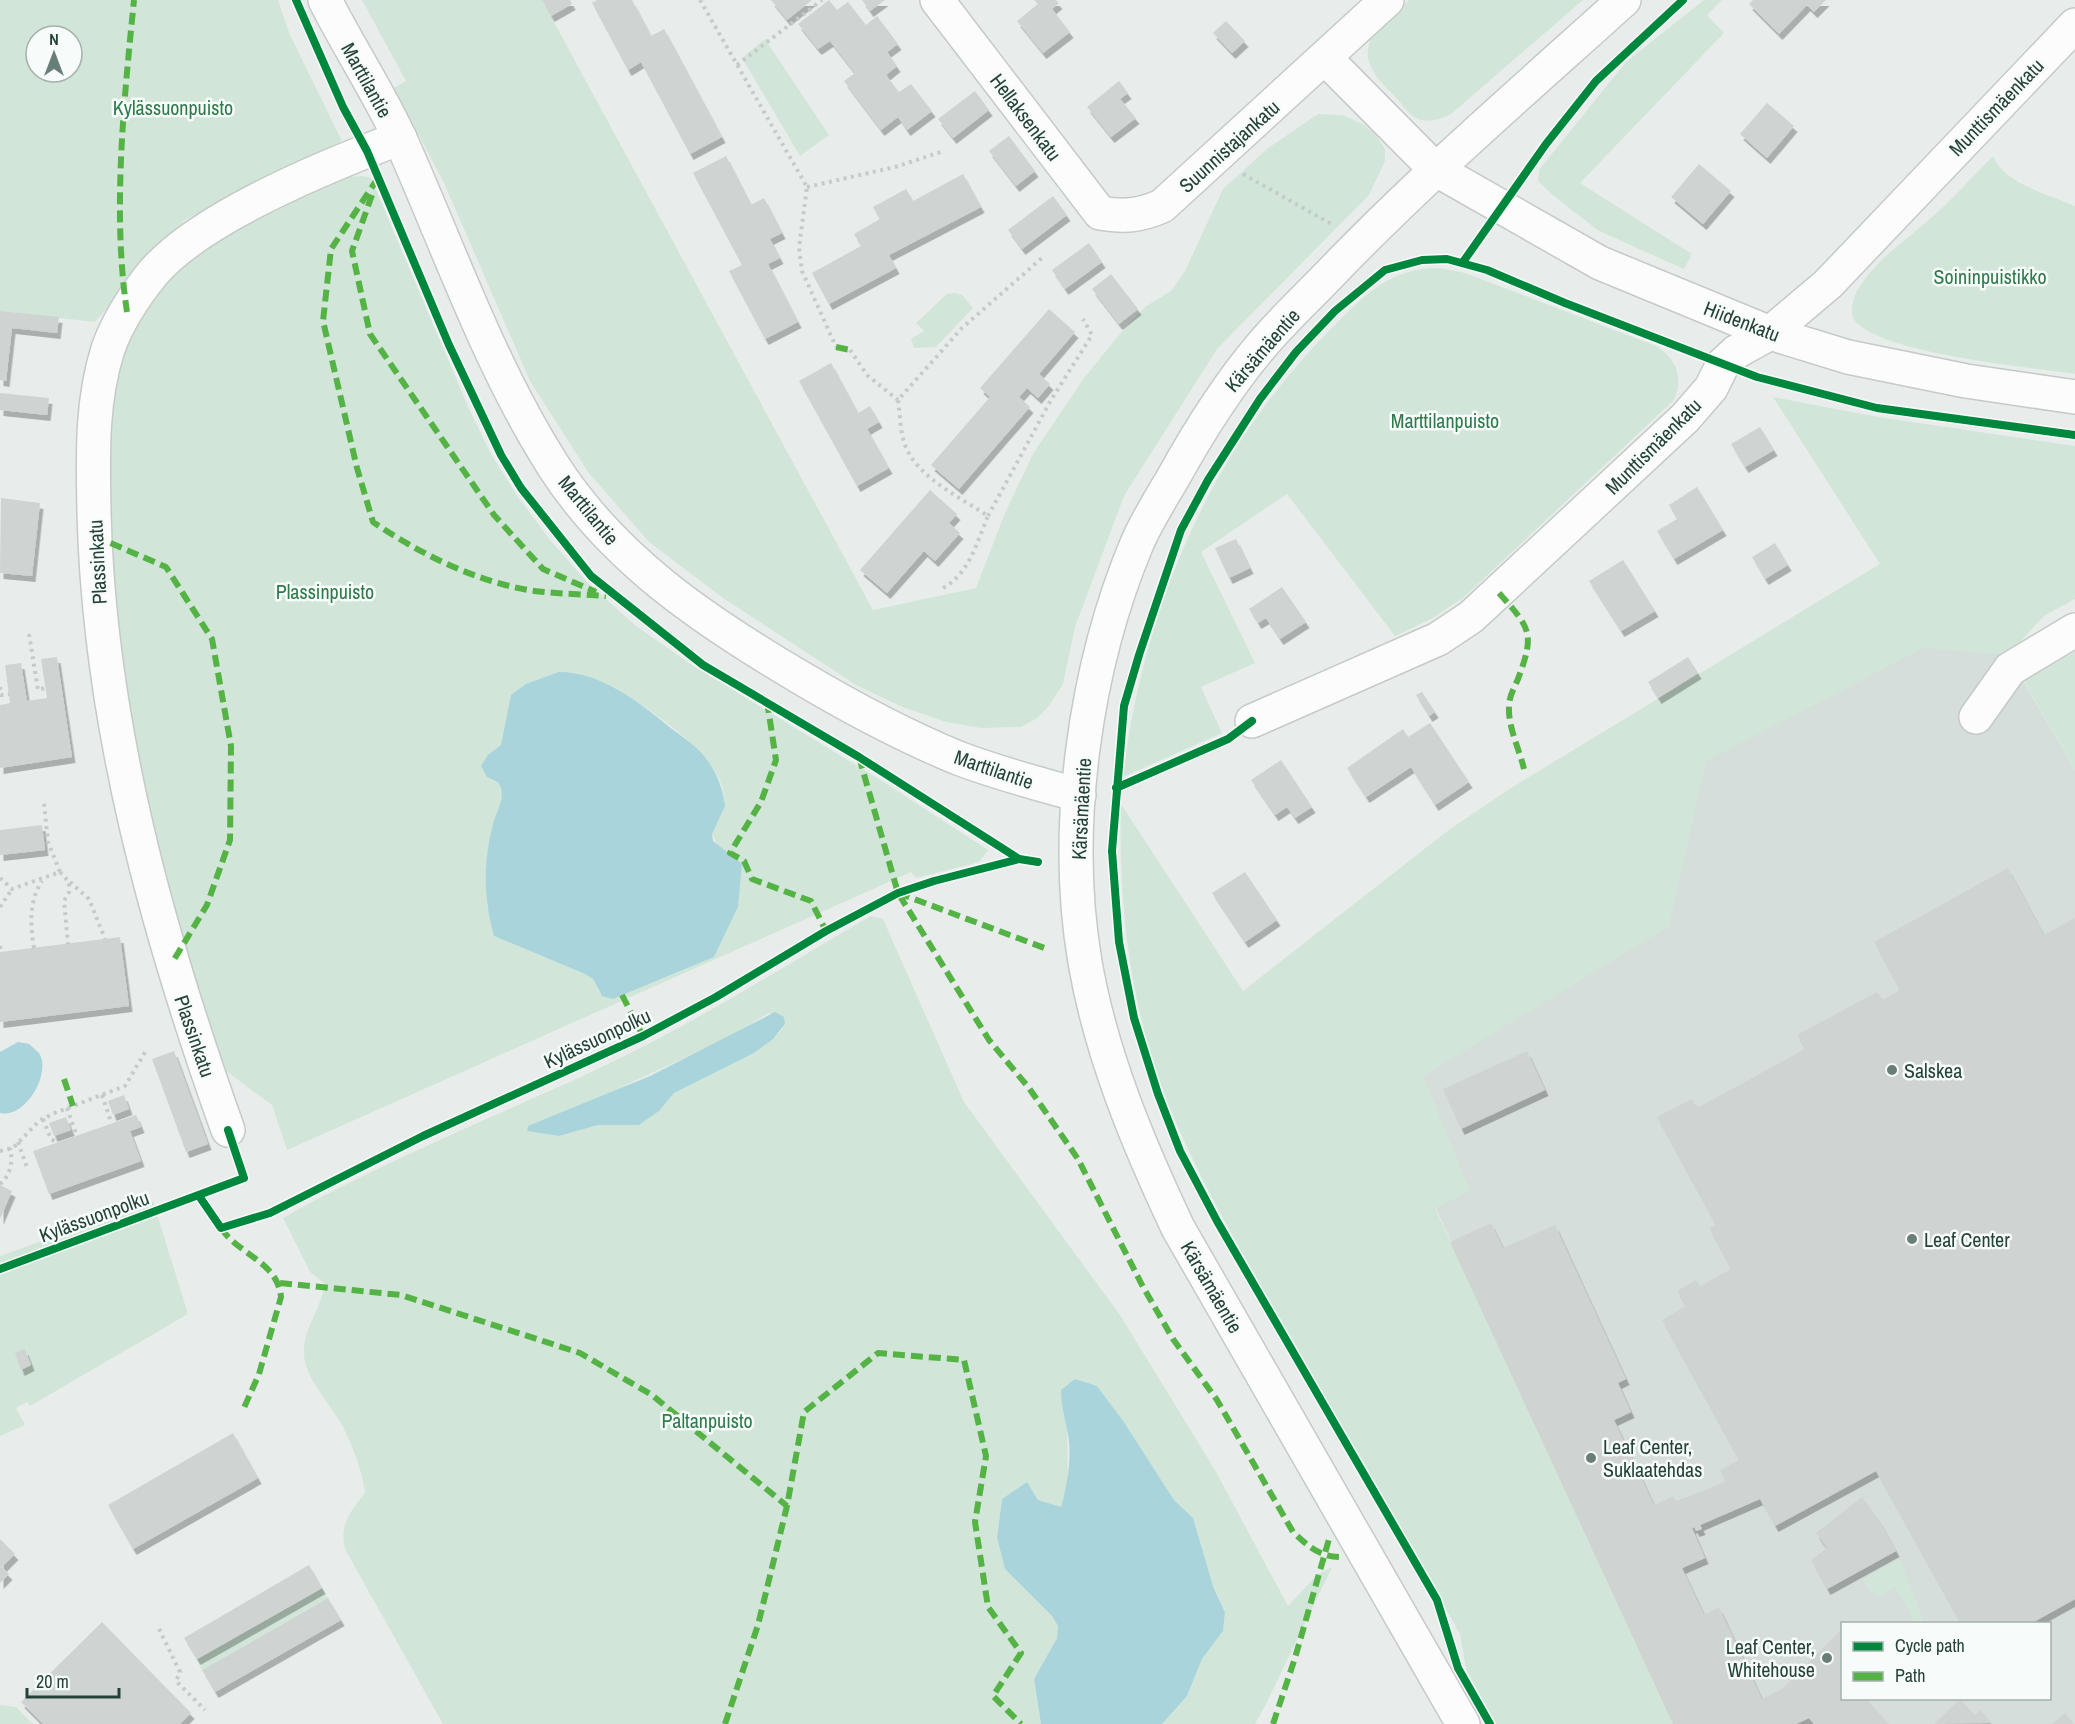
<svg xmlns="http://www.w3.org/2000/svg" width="2075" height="1724" viewBox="0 0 2075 1724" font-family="'Archivo Narrow',sans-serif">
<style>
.built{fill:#d6dedb;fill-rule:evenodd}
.green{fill:#d1e6d8;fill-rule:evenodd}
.water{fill:#a9d4db}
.building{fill:#cfd4d2;filter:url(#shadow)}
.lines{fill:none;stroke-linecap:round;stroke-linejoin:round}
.minor-casing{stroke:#c5cac8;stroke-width:36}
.path{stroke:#c3ccca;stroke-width:4;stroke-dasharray:3 4.5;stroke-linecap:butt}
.minor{stroke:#fcfcfc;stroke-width:33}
.quiet{stroke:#55b346;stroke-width:6;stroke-dasharray:12 6;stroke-linecap:butt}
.cycleway-casing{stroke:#f7fbf9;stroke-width:11}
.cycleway{stroke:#00873e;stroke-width:8}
.poi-dot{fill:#697e78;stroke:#f7fbf9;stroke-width:2}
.labels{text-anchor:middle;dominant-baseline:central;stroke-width:5;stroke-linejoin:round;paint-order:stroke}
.street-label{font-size:20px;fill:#24423a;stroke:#f7fbf9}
.park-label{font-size:20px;fill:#2d7a4b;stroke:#f7fbf9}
.poi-label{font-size:20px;fill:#24423a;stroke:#f7fbf9;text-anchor:start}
</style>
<defs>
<filter id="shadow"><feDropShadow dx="3.5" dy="6" stdDeviation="0" flood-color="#0004"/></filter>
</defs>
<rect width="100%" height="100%" fill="#e8edeb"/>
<path class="built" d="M1918,619l90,36 67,115v954h-402l-298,-648 308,-329zM1842,1624h208v74h-208z"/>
<g class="green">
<path d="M0,0h278l12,35 52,106 -157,79 -90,102 -95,-11zM36,36h36v36h-36z"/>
<path d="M362,0h180l331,610 103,-22 29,-75 29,-61 50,-74 40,-49 21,-22 26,-16 14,-20 38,-82 45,-41 50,-34 25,1 18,8 14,11 10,15v12l-16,34 -152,154 -93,147 -49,131 -12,57 -15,23 -12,12 -15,8 -40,1 -35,-6 -46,-16 -44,-21 -133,-87 -74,-56 -61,-70 -58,-91 -86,-198 -50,-95 12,-7z"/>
<path d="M1409,0h174l-132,114c-10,5 -24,10 -35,4 -6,-3 -12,-11 -16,-16 -15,-16 -38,-34 -31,-58 4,-18 27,-32 40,-44z"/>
<path d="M1704,0h18l-15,15 17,18 -144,150 112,71 -8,15 -85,-38 -44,-34 -17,-16 1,-11 87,-108z"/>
<path d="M765,39l64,96 -29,21 -58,-98z"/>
<path d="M1993,156c11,28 56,38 82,50v168c-46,-7 -192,-20 -220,-53 -6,-7 -2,-22 2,-30 18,-31 48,-50 74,-73 22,-19 41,-41 62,-62z"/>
<path d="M363,176l8,2 98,231 22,45 27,43 32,43 38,43 48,43 56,39 190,116 106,69 -8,11 -8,3 -56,14 -5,-6 -624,278 -15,-45 -50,-37 -59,-186 -40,-193 -14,-118 -3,-152 15,-69 32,-58 63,-57 129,-58zM612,686c33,21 113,69 112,114 -1,14 -7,21 -12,34l6,13 12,6 8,54 -24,50 -98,41 -16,-4 -7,-15 -8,-5 -91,-38 -7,-31 -1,-39 3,-24 14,-44 -9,-48 7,-4 7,-25z"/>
<path d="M1440,268l25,5 191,73c20,12 29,33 17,55l-210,197 -32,21 -36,17 -108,-142 -86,58 54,111 -54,24 21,46 -99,44c20,-167 86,-325 206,-446 35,-35 59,-63 111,-63z"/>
<path d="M955,293l7,2 11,13 -37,39 -22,1 -3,-9 13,-8 -8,-8 31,-29z"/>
<path d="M1773,397l105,20 197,29v153l-31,17 -36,39 -85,-7 -217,113 -37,165 -246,150 47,115 -35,17 238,516h-177l-30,-55 -6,-35c-54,-95 -109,-191 -163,-286 -44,-77 -91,-153 -125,-235 -41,-97 -54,-204 -51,-309l122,187 207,-162 64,-43 366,-222z"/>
<path d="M2075,652v118l-52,-90z"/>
<path d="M871,916l12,3 81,183 156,213 95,155 73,136 30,-32 14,-7 -66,137 -11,20h-93l25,-28 15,-37 21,-28 2,-20 -11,-22 -21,-71 -19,-18 -50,-78 -27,-36 -30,43 1,50 -7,28 -23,-7 -11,-18 -25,17 -5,39 8,31 47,47 6,10 -1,12 -23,41 7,45h-598l-97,-173c-8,-24 4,-40 19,-58 -3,-23 -11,-44 -22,-66 -11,-21 -39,-50 -39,-73 -1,-26 17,-45 21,-70l-15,-12 -27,-54c104,-59 215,-102 323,-153 92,-44 177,-98 265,-149zM769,1013l16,11 -5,8 -26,21 -80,40 -15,18 -20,14h-41l-39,11 -32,-5 200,-93z"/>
<path d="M153,1201l35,113 -158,92 -3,-4 -11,6 9,17 -25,11v-180z"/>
<path d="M1900,1559l24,64h-9l-20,-37 -16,11 -5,-6 -4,1 -7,-13z"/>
<path d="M322,1588l6,10 -126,72 -5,-11z"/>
<path d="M0,1705l16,2 17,17h-33z"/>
</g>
<g class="water">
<path d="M559,672c43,0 81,31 113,57 11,8 23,16 32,27 12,14 19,32 21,50l-13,28 1,7 29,23 -4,43 -24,50 -101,42 -11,-3 -9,-17 -8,-5 -91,-38c-11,-38 -11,-77 0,-115 4,-14 13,-25 4,-39l-11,-5 -6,-11 7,-11 13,-10 10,-50 15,-11z"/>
<path d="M775,1012l9,5 1,7 -12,15 -19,14 -80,40 -15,18 -20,14h-41l-39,11 -32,-5 1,-5 122,-50z"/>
<path d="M18,1042l11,2 10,9c13,20 -14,66 -39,60v-61z"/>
<path d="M1075,1379l22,7 27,36 50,78 19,18 21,71 11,23 -2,19 -21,28 -15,37 -25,28h-121l-7,-45 23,-41 1,-12 -6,-10 -47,-47 -8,-31 5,-39 25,-17 11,18 23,7c6,-22 10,-43 8,-66 -2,-17 -8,-33 -8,-51z"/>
</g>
<g class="building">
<path d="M542,0h28l2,4 -21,12z"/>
<path d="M597,0h35l19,36 13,-7 58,108 -32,17 -49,-92 -13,8 -36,-67z"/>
<path d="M771,0h41l-25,20z"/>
<path d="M829,0l8,10 11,-8 18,23 11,-9 21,28 -11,8 10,14 -11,9 13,17 12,-8 21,27 -25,19 -9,-13 -17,13 -37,-49 11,-8 -25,-32 -12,8 -20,-25z"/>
<path d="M862,0h23l-15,11z"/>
<path d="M1034,0h22l3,3 -7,6 18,23 -27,21 -26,-32 21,-17z"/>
<path d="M1753,0h73l-12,12 -7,-7 -28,29 -30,-30z"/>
<path d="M1226,21l19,20 -13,12 -19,-20z"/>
<path d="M1119,81l9,12 -8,6 16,19 -25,19 -24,-30z"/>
<path d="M975,91l14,19 -36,28 -15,-19z"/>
<path d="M1767,103l27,23 -27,32 -27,-24z"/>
<path d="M1009,136l26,35 -19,15 -27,-35z"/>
<path d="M726,156l25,49 13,-7 18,35 -12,6 10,19 -12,6 30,58 -33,17 -36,-68 13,-6 -49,-92z"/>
<path d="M1699,164l32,27 -28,33 -32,-27z"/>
<path d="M963,174l18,33 -92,48 7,13 -67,36 -17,-31 49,-27 -7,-12 26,-15 -7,-12 33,-18 7,12z"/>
<path d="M1053,196l14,19 -45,34 -14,-19z"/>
<path d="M1089,243l13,19 -37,27 -13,-19z"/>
<path d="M1111,274l27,35 -19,15 -27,-35z"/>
<path d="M1049,309l26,23 -36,42 11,10 -12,14 -11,-10 -8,9 11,10 -71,82 -28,-24 59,-68 -10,-9z"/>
<path d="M0,311l59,6 -2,16 -45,-5 -6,53 -6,-1z"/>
<path d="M831,363l27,50 12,-7 9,16 -12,7 22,39 -32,18 -58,-105z"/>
<path d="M0,393l49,5 -2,17 -47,-5z"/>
<path d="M1760,427l14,23 -29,17 -14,-23z"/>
<path d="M1697,487l26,43 -49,29 -17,-28 20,-12 -8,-14z"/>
<path d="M930,490l27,24 -8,9 11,10 -25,28 -11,-10 -37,42 -27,-23z"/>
<path d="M1,498l39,5 -8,73 -32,-3z"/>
<path d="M1236,539l14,29 -21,10 -14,-30z"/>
<path d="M1775,543l13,22 -23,14 -13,-22z"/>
<path d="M1623,560l32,51 -34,20 -32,-50z"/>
<path d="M1282,587l24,35 -26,17 -14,-21 -8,5 -9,-14z"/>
<path d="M57,657l15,100 -72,11v-63l10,-2 -5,-38 16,-2 6,38 20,-3 -6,-39z"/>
<path d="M1688,657l10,16 -40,25 -10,-16z"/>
<path d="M1422,692l13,20 -6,4 -13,-21z"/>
<path d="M1430,723l39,59 -34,23 -24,-38 -45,30 -19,-29 56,-39 5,8z"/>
<path d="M1281,760l31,47 -17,11 -8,-11 -12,8 -24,-35z"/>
<path d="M42,825l3,25 -45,5v-25z"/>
<path d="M2008,868l36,67 31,-17v681l-45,25h-69l-85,-153 -101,55 -15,-27 -60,26 2,4 -6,2 -2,-4 -2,1 13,30 -23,10 22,47 15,-8 43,92 20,-10 60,-60v69h23l24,26h-75l-5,-6 -13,6h-123l-223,-482 41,-19 12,25 52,-23 71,154 -8,4 13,29 -17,8 40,85 19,-9 3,5 49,-19 -5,-12 19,-10 -77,-140 24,-14 -9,-15 19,-11 4,6 31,-17 -22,-41 7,-3 -59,-108 35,-18 5,9 108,-59 -8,-14 80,-43 6,8 17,-10 -26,-48z"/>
<path d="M1245,872l32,48 -32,22 -33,-49z"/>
<path d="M120,937l9,69 -129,16v-70z"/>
<path d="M174,1051l34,93 -22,8 -34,-93z"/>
<path d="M1527,1051l18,39 -84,39 -18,-40z"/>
<path d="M124,1095l5,14 -16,6 -5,-14z"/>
<path d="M136,1115l5,12 -11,4 11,30 -92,33 -16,-43z"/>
<path d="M66,1117l5,13 -17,6 -5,-13z"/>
<path d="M0,1185l12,6 -12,28z"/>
<path d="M25,1349l6,16 -10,5 -6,-17z"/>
<path d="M233,1433l25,45 -125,71 -25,-44z"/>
<path d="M1862,1497l17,23 17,31 -69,38 -16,-29 16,-12 -11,-15z"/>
<path d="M0,1539l15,15 -13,13 7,7 -9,9z"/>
<path d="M309,1565l13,23 -125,71 -13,-21z"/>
<path d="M328,1598l13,22 -126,72 -13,-22z"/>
<path d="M102,1622l89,91 -11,11h-137l-22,-22z"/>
<path d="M1960,1699l15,16 5,-5 12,13 -58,1z"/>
<path d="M2065,1713l9,11h-22z"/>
</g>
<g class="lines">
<g class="minor-casing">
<g id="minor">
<path d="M325,0c24,48 55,94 77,143 48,108 88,224 152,324 60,93 151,154 244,209 52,31 104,59 160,82 39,15 81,26 121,37"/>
<path d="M937,0l163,213c24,4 39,3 62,-7l225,-206"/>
<path d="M1325,58l110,111 165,94 170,70 78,24 118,24 109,16"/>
<path d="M1976,717l34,-48 65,-39"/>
<path d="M1252,721l186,-82 33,-22 214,-199 26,-30 12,-24 13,-12 34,-19 58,-49 247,-259"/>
<path d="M228,1130c-71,-198 -129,-407 -134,-618 -1,-56 -3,-110 14,-163 9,-26 28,-55 45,-76 49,-57 176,-108 247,-135"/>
<path d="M1463,1724l-285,-496c-40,-85 -77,-173 -93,-266 -23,-134 0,-296 53,-421 10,-22 23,-43 35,-63 26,-47 54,-92 89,-133 20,-24 43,-45 65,-68 94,-98 196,-186 297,-277"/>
</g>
</g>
<g class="path">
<path d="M700,0l107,187 -8,61 3,23 34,76"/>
<path d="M737,65l85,-65"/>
<path d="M1243,174l90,51"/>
<path d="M807,187l88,-20 46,-15"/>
<path d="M850,350l17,25 31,25"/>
<path d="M988,516l63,-116 41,-65 -9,-16"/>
<path d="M943,588c26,-14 34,-46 45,-72 -28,-19 -73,-39 -84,-74 -4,-13 -4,-29 -6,-42l64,-72 80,-70"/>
<path d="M29,634l9,56 7,-2"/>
<path d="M0,687l1,8 8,-1"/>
<path d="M60,872l9,10v10l-5,9 4,43"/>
<path d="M0,878l12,11 48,-17 -12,-30 -4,-39"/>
<path d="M70,882l19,17 16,40"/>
<path d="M0,907l12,-18"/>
<path d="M0,946l1,6"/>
<path d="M34,948c-4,-24 -5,-47 8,-67"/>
<path d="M102,1095l9,27"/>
<path d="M67,1108l8,23 -2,5"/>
<path d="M43,1119l8,20 5,3"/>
<path d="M18,1142l10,28"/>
<path d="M0,1151l13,-3 26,-27 13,-7 73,-28 22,-37"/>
<path d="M0,1184c11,-9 13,-23 10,-36"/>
<path d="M159,1629l21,43 -4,9 29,29"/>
</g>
<use href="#minor" class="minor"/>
<g class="quiet">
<path d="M378,178l-47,71 -8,72 34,147 16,54c46,31 99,58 155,68 26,4 53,4 78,6"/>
<path d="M372,195l-20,56 18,83 124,181 49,54 53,23"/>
<path d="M127,312c-15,-99 -3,-212 7,-312"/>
<path d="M836,347l14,3"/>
<path d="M94,536l72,31 46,72 19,107 -1,94 -23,65 -35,58"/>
<path d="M1499,593c32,36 36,40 19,86 -4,9 -9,18 -9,27 -1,22 10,42 15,63"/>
<path d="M767,701l9,59 -15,42 -31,51 14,8 8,18 59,22 15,30"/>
<path d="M859,757l39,136 91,147 40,48 49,71 64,126 31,54 44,61 76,132c14,13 26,25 47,25"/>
<path d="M898,893l149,56"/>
<path d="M622,995l21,41"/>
<path d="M64,1079l9,27"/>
<path d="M221,1228c18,27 57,34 60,69l-22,77 -16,36"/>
<path d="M280,1283l121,12 179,58 72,42 135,111"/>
<path d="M725,1724l33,-99 29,-119 17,-94 74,-59 86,7 22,96 -11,66 13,85 33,46 -28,43 28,28"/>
<path d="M1273,1724l22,-66 34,-119"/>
</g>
<g class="cycleway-casing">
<g id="cycleway">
<path d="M296,0l47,107 24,44 82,194 52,110 20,33 70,88 112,89 156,92 160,102 19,3"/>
<path d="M1463,262l83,-118 50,-63 87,-81"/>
<path d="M1116,788l112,-49 24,-18"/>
<path d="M199,1196l22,32 49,-15 153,-77 220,-100 73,-39 110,-66 72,-38 36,-12 85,-22"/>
<path d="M0,1269l244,-91 -16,-48"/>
<path d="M1490,1724l-32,-56 -21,-68 -220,-379 -37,-70 -22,-57 -24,-76 -15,-76 -7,-91 12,-145 15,-51 42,-125 27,-50 52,-81 36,-47 39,-41 50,-41 37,-10 25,-1 40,11 78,33 192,74 120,31 198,27"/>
</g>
</g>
<use href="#cycleway" class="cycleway"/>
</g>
<g class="poi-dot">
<circle cx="1892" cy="1070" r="6"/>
<circle cx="1912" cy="1239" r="6"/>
<circle cx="1591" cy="1458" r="6"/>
<circle cx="1827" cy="1658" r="6"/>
</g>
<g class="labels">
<g class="street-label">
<text transform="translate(367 80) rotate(61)">Marttilantie</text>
<text transform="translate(1996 107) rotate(-46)">Munttismäenkatu</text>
<text transform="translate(1026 117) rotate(53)">Hellaksenkatu</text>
<text transform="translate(1229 146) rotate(-42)">Suunnistajankatu</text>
<text transform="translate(1742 321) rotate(21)">Hiidenkatu</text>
<text transform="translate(1262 350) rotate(-49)">Kärsämäentie</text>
<text transform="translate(1653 446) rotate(-45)">Munttismäenkatu</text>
<text transform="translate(589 510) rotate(51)">Marttilantie</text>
<text transform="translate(97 562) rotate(-93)">Plassinkatu</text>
<text transform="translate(994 769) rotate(19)">Marttilantie</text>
<text transform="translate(1081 809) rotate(-87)">Kärsämäentie</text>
<text transform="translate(195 1036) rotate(71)">Plassinkatu</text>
<text transform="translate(597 1038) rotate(-25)">Kylässuonpolku</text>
<text transform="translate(94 1216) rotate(-20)">Kylässuonpolku</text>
<text transform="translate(1212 1287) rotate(60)">Kärsämäentie</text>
</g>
<g class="park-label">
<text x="173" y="107">Kylässuonpuisto</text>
<text x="1990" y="276">Soininpuistikko</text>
<text x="1445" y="420">Marttilanpuisto</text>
<text x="325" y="591">Plassinpuisto</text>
<text x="707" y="1420">Paltanpuisto</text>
</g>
<g class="poi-label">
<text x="1904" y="1070">Salskea</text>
<text x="1924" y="1239">Leaf Center</text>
<text x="1603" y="1446">Leaf Center,<tspan x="1603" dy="23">Suklaatehdas</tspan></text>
<text x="1815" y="1646" text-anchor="end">Leaf Center,<tspan x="1815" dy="23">Whitehouse</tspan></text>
</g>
</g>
<rect x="1841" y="1622" width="210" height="78" fill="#f7fbf9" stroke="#a3b1ad" stroke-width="1.5"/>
<rect x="1853" y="1642" width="30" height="9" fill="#00873e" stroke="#a3b1ad" stroke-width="1.5"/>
<text x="1895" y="1652" font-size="18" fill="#24423a">Cycle path</text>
<rect x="1853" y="1672" width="30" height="9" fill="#55b346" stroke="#a3b1ad" stroke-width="1.5"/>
<text x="1895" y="1682" font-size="18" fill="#24423a">Path</text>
<g transform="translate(54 54)"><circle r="28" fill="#f7fbf9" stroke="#a3b1ad" stroke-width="1.5"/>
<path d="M0-4.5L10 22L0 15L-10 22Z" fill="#697e78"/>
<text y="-9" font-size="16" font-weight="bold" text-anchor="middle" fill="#24423a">N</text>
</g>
<path d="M27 1688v9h92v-9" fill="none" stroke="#24423a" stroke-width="3"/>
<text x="36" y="1688" font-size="18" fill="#24423a" stroke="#f7fbf9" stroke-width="4.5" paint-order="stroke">20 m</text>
</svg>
